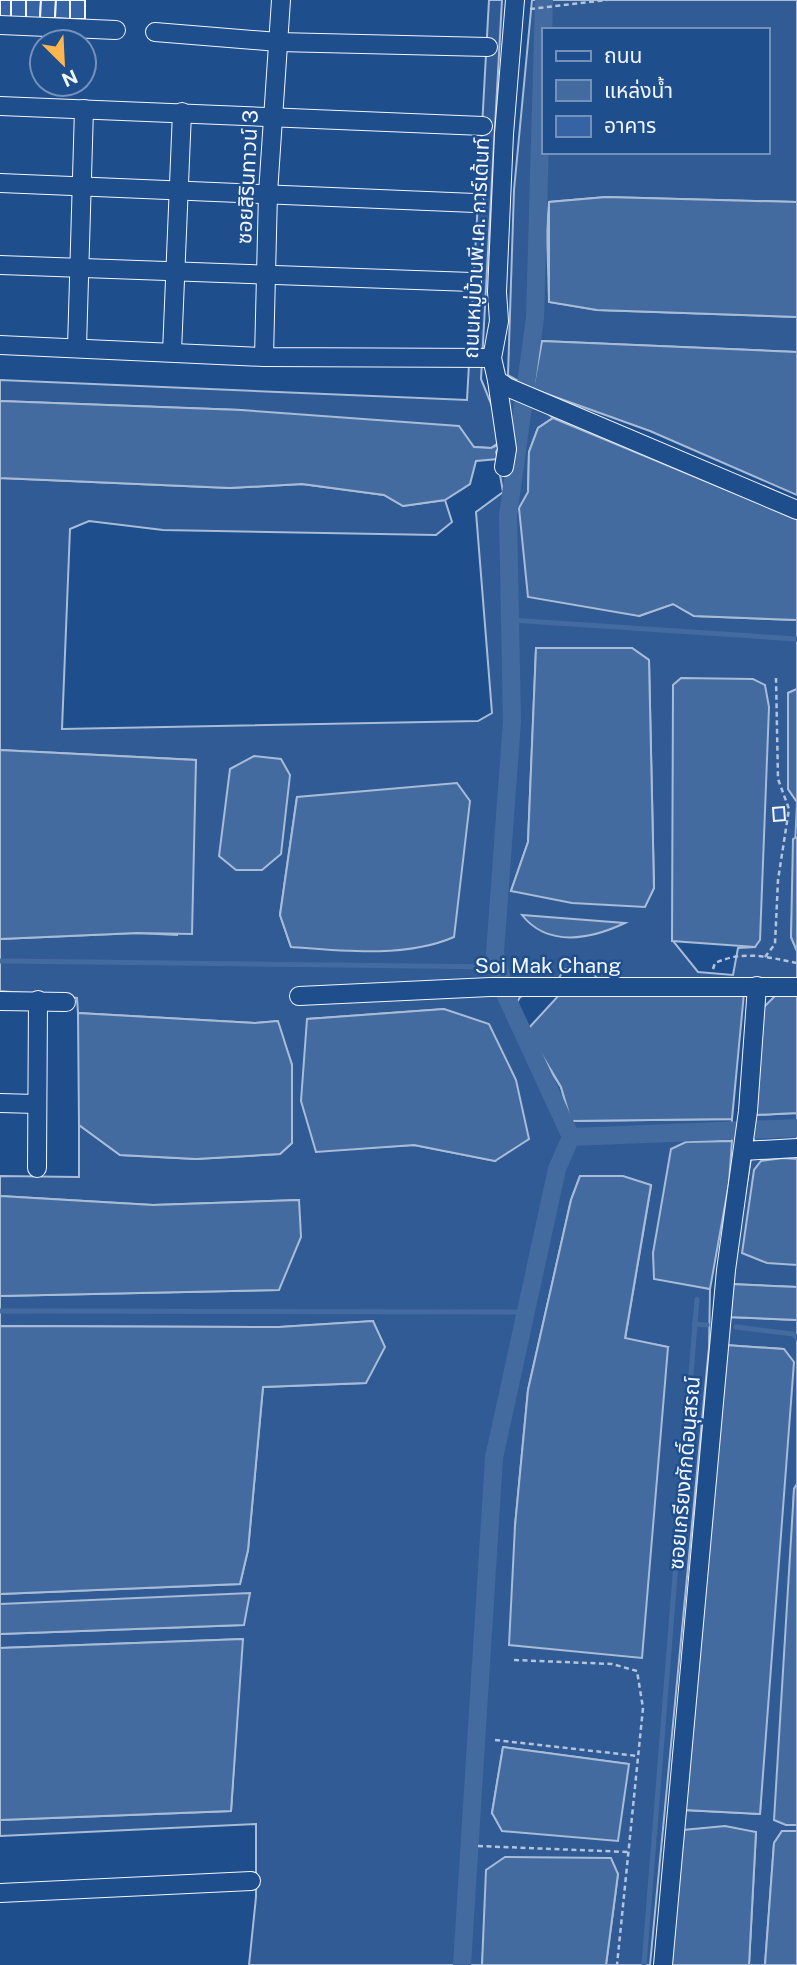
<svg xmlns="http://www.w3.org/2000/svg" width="797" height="1965" viewBox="0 0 797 1965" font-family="'Public Sans','Noto Sans Thai',sans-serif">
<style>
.built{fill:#305b95;stroke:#a8bbd7;stroke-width:2;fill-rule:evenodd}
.water{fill:#446ba0;stroke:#a8bbd7;stroke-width:2}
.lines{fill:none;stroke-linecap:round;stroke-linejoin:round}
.stream{stroke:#446ba0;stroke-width:5}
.canal{stroke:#446ba0;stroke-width:18}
.building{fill:#3563a3;stroke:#f2f6ff;stroke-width:2}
.minor-casing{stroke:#f2f6ff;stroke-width:20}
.path{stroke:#b3c4dc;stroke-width:2.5;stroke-dasharray:5 3.5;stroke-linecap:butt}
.minor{stroke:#1f4e8c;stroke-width:18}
.labels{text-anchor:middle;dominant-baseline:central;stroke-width:5;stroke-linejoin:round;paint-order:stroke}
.street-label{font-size:21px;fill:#f2f6ff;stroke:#1f4e8c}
</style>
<rect width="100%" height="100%" fill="#1f4e8c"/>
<g class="built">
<path d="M489,0h13l-21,379 13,32 7,30 -10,7 -17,-1 -233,-37 -241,-9v-21l467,20z"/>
<path d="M532,0h265v202l-191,-5 -57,5 -2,27 2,73 48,8 200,7v35l-255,-11 -9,48 -25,-14 6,-185zM543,30h224v122h-224z"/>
<path d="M502,393l40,16 11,9 -15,10 -9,24 -1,41 -9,16 120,107 34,-12 21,12 103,4v69l-9,4v96l9,13 -6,135 6,14v31h-197l-11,-14 -24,1 -7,10 -38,18 -4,7 19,43 26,40 10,34 161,-2v22l-46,1 13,144 11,3 -1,58 -59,618h-44l12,-91 -133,49 -3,42h-233l7,-68v-73l-256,12v-16l231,-9 11,-172 -242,9v-14l243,-9 -243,-21v-10l240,-10 8,-34 15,-163 103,-4 7,-62 -94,6 -279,-1v-30l278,-6 21,-90 -146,5 -153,-9v-20l79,1v-52l41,30 76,4 84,-5 12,-11v-78l-15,-44 -22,2 -177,-10 -1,-15 -77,-7v-52l137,-6 40,2 19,-175 -196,-10v-272l230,10 72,-4 82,11 19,11 42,-6 7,22 -16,13 -273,-5 -74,-9 -19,8 -8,200 416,-8 14,-8 -16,-201 27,-20 -7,-40 11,-19zM632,648l17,12 5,228 -9,18 -134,-15 17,-49 8,-193zM673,685l82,262 -17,1 -5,27 -35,-3 -25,-31zM297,797l-6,150 -11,-32zM444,1009l51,152 -81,-16 -98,6 -9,-132zM580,1176l71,10 -26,153 43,8 -153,179 13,-136 43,-190zM503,1747l126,17 -137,49z"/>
<path d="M797,1113v174l-67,-3 24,-143 1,-26z"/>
<path d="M727,1317l70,3v164l-3,5 -8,336h11v6h-15l-8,12 -9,122h-16l7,-133 -73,-2 1,-20 76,4 23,-465 -58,-4z"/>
</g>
<g class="water">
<path d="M606,197l191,5v115l-200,-7 -48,-8v-100z"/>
<path d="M542,341l255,11v143l-147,-64 -117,-42z"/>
<path d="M0,401l241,9 218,16 15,21 17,1 11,-5 -6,9 2,7 -22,2 -6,23 -25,16 -42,6 -19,-11 -82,-11 -72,4 -230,-10z"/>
<path d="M553,418l244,101v101l-103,-4 -21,-12 -34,12 -111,-19 -9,-89 9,-16 1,-40 9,-24z"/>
<path d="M632,648l17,12 5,228 -9,19 -73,-4 -61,-12 17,-49 8,-194z"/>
<path d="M681,678l72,1 12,6 4,22 -9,233 -5,7 -83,-6 1,-256z"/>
<path d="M797,689v113l-9,-13v-96z"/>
<path d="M0,750l196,10 -4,174 -55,-1 -137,6z"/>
<path d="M254,756l27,3 9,16 -9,79 -19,16h-26l-17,-14 11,-87z"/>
<path d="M457,783l13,18 -16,136c-48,21 -112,14 -163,10l-11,-32 17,-118z"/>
<path d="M797,837v114l-6,-14 2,-98z"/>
<path d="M522,915l103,8c-34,16 -77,25 -103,-8z"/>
<path d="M744,993l-12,126 -161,2 -10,-34 -34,-57 33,-36z"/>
<path d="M775,996h22v117l-42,2 7,-106z"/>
<path d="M444,1009l45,15 27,56 13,59 -34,22 -81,-16 -98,7 -15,-51 6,-82z"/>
<path d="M78,1013l177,10 23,-2 14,44v78l-12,11 -84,5 -76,-4 -41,-30z"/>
<path d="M732,1141l-3,42 -19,106 -56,-10 -1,-26 18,-104 15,-7z"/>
<path d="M783,1158l14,1v106l-30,-2 -25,-10 12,-83 7,-9z"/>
<path d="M580,1176h43l28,9 -26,153 43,9 -26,311 -133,-13 6,-119 13,-136 43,-190z"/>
<path d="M0,1196l153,9 146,-5 2,37 -22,53 -279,6z"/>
<path d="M730,1284l67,3v33l-70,-3z"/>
<path d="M373,1321l12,26 -19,36 -103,4 -15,163 -8,34 -240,10v-268l279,1z"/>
<path d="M725,1345l59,4 10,13 -34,452 -76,-4z"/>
<path d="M797,1484v341h-11l-12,-5 20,-331z"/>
<path d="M250,1593l-6,32 -244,9v-30z"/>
<path d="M243,1639l-12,172 -231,9v-172z"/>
<path d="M503,1747l126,17 -11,77 -116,-10 -10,-18z"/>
<path d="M725,1826l31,6 -7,133h-78l12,-135z"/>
<path d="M782,1831h15v134h-32l9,-122z"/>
<path d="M505,1857l106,1 7,16 -12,91h-124l4,-95z"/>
</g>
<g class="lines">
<g class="stream">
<path d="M510,620l287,19"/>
<path d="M0,961l499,6"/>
<path d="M0,1311l526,1"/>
<path d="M694,1324l13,1"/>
<path d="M736,1327l57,7 4,4"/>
<path d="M644,1965l53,-666"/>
</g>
<g class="canal">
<path d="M544,0l-9,318 -27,198 4,205 -17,232 11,43 65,141"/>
<path d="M462,1965l32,-507 63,-289 14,-32 226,-9"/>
</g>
</g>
<g class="building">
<path d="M0,0h11v18l-11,-1z"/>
<rect x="11" y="0" width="15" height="18"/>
<path d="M26,0h15l-1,18h-14z"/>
<path d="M41,0h15l-1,18h-15z"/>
<path d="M56,0h14v19l-15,-1z"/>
<rect x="70" y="0" width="15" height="19"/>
<path d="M784,807l1,13 -11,1 -1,-13z"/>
</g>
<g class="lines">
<g class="minor-casing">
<g id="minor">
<path d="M515,0l-11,134 -7,158 2,29 -7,37 5,22 10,7 290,123"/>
<path d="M0,25l116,5"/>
<path d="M155,32l123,10 210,5"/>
<path d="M0,106l483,20"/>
<path d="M0,183l475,20"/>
<path d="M0,265l472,17"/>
<path d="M0,345l264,12 228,1"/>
<path d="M77,347l7,-238"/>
<path d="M172,352l10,-240"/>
<path d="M264,357l4,-164 13,-193"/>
<path d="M497,380l10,69 -3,18"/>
<path d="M299,996l191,-9h307"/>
<path d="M0,1001l66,1"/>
<path d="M0,1103l36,1"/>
<path d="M743,1151l54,-3"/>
<path d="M37,1168l1,-168"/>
<path d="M0,1893l251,-12"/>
<path d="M663,1965l63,-695 22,-159 9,-125"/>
</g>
</g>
<g class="path">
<path d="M530,9l77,-9"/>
<path d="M765,957l10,-13 3,-64 11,-71 -11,-30 -2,-101"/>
<path d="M713,969l2,-6c29,-13 52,-6 82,0"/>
<path d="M514,1660l98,4 25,7 6,37 -26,257"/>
<path d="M495,1740l143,16"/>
<path d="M478,1846l150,6"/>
</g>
<use href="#minor" class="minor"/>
</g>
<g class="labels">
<g class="street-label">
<text transform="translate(247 177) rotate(-87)">ซอยสิรินทาวน์ 3</text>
<text transform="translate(476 248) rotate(-87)">ถนนหมู่บ้านพี.เค. การ์เด้นท์</text>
<text x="548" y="965">Soi Mak Chang</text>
<text transform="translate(684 1473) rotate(-85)">ซอยเกรียงศักดิ์อนุสรณ์</text>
</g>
</g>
<rect x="542" y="28" width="228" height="126" fill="#1f4e8c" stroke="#7391ba" stroke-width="2"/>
<rect x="556" y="51" width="35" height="10" fill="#1f4e8c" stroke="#7391ba" stroke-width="2"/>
<text x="604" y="63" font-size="21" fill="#f2f6ff">ถนน</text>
<rect x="556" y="80" width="35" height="21" fill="#446ba0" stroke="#7391ba" stroke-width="2"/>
<text x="604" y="98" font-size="21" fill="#f2f6ff">แหล่งน้ำ</text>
<rect x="556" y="116" width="35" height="21" fill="#3563a3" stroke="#7391ba" stroke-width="2"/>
<text x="604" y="133" font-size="21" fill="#f2f6ff">อาคาร</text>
<g transform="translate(63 63) rotate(156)"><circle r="33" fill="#1f4e8c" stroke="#7391ba" stroke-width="2"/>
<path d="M0-5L12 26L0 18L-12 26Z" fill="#ffb74d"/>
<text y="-10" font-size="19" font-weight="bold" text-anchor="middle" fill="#f2f6ff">N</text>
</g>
</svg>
